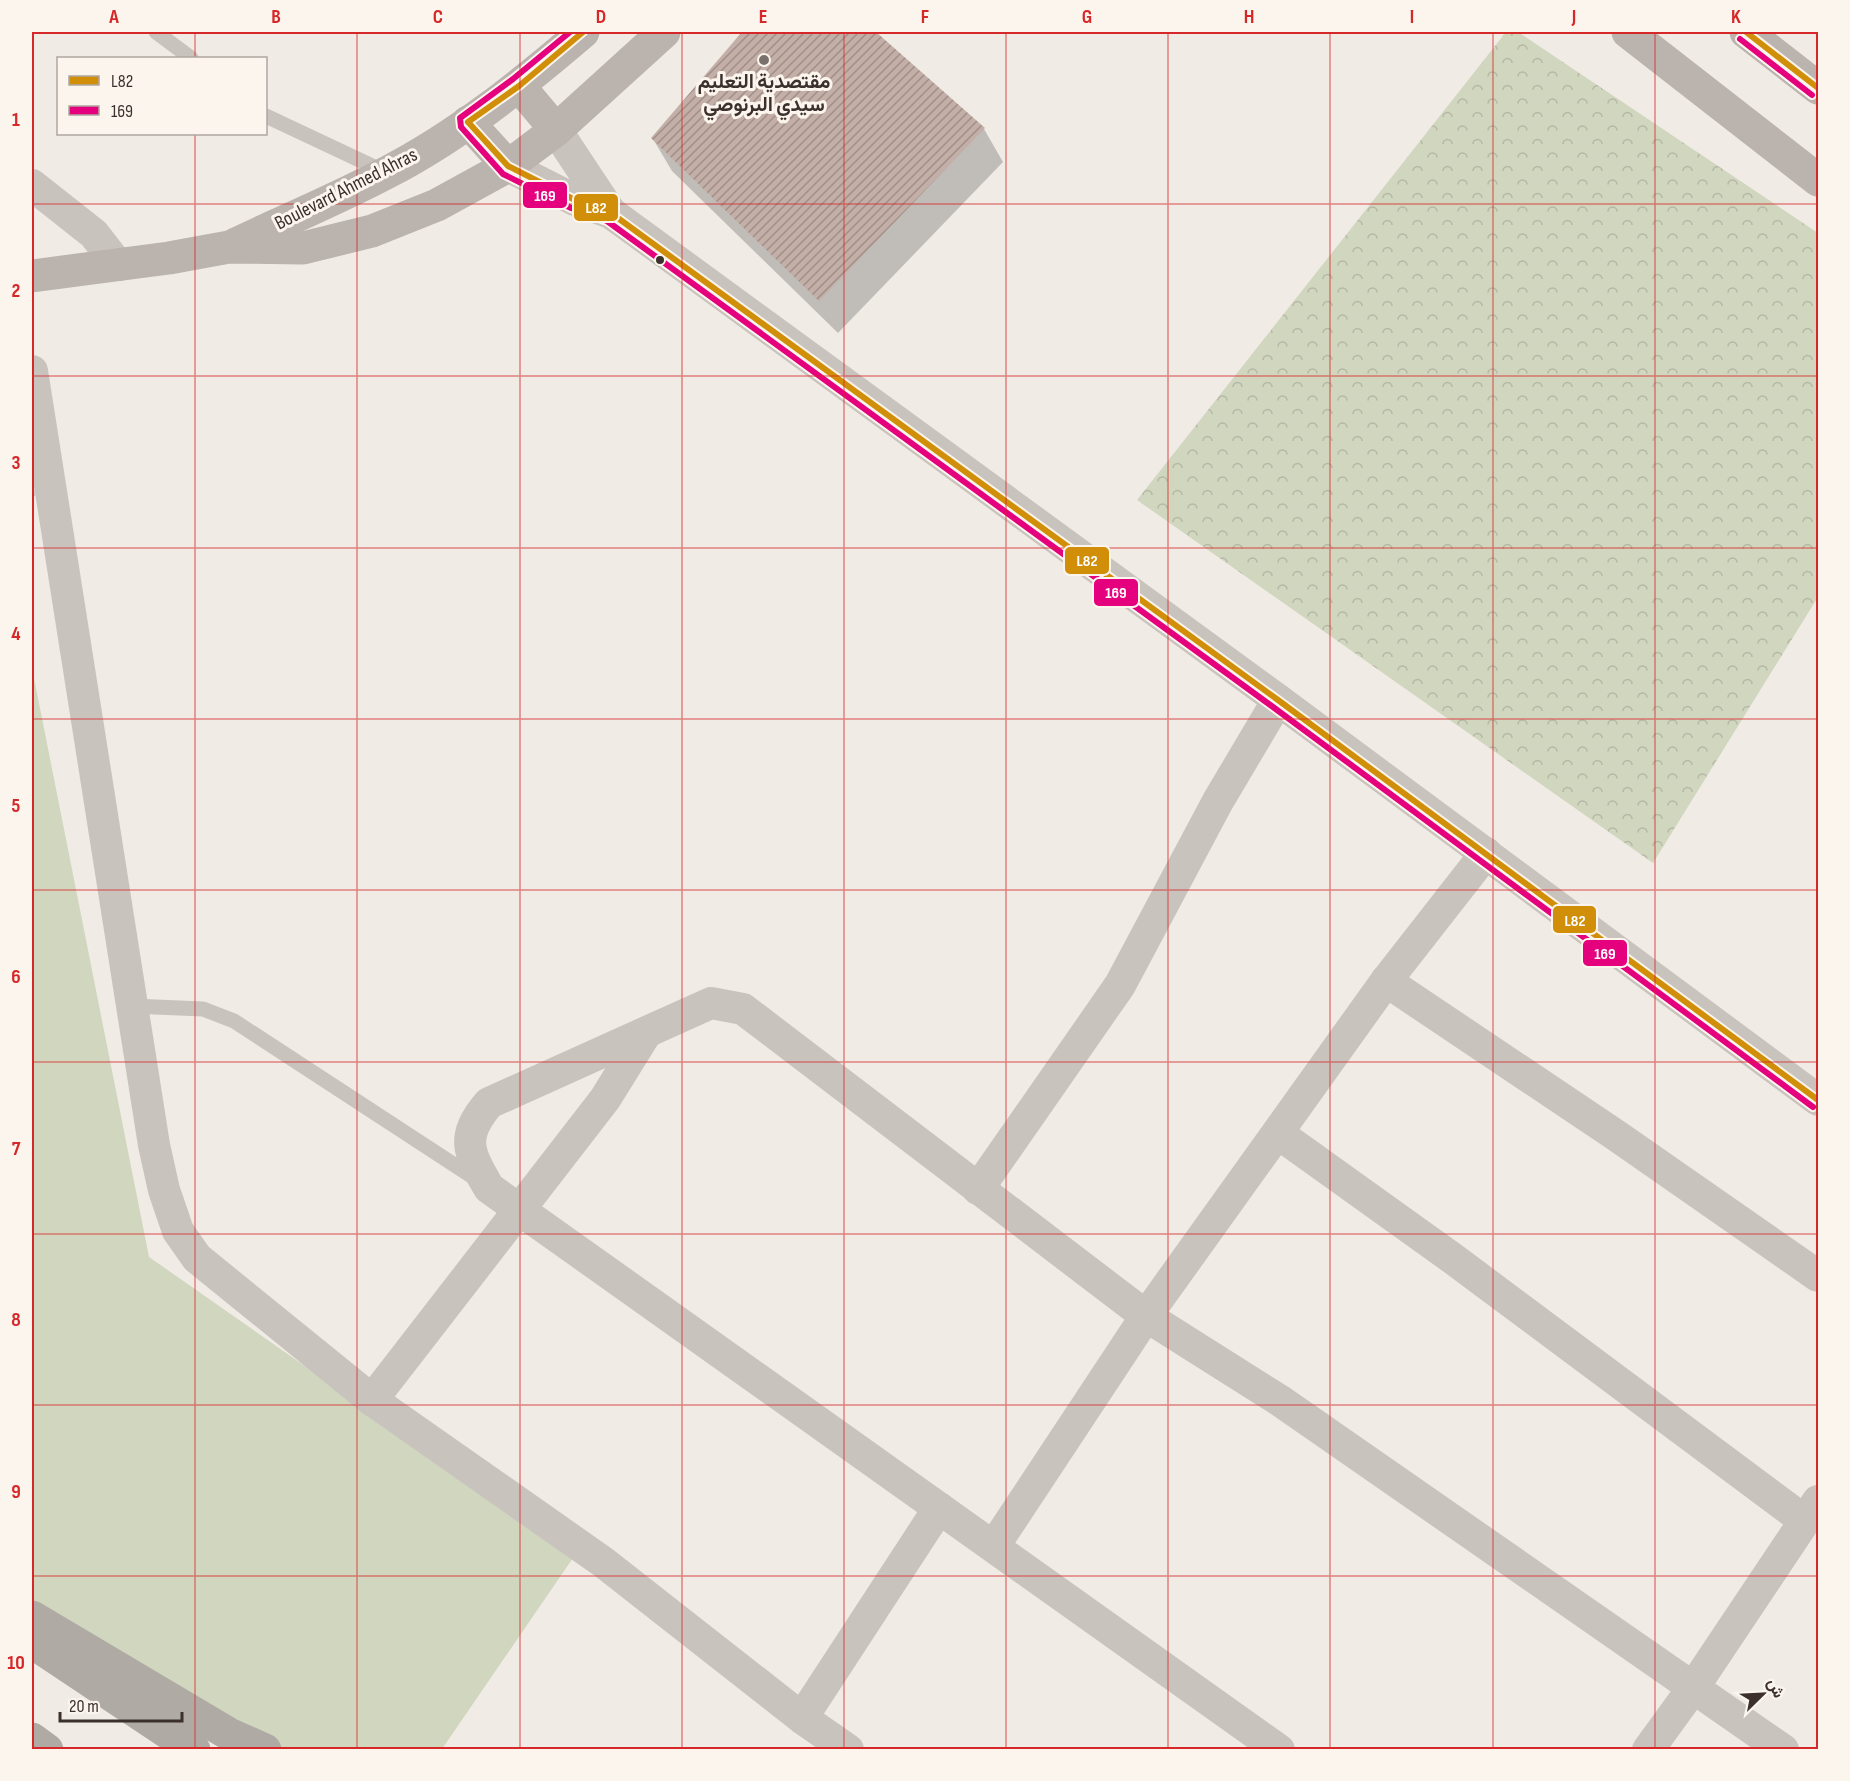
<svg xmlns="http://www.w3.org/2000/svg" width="1850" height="1781" viewBox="0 0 1850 1781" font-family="'Sofia Sans Condensed',Vazirmatn,sans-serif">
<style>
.green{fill:#d1d6bf}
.forest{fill:url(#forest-crowns)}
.shadow{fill:#0003}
.building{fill:url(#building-hatch)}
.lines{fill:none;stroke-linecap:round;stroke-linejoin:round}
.lane{stroke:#c9c3be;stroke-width:15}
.street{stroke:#c9c3be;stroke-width:32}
.secondary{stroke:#bab3ae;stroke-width:33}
.highway{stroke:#afaaa4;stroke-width:33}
.bus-1-casing{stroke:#fbf5ee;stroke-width:10}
.bus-2-casing{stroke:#fbf5ee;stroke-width:10}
.bus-1{stroke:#d18e09;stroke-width:6}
.bus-2{stroke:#e5007d;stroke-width:6}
.grid{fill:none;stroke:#d62828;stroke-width:1.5;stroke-opacity:0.55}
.poi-dot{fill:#7a716c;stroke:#fbf5ee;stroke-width:2}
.bus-dot{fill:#3b302b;stroke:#fbf5ee;stroke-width:2}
.labels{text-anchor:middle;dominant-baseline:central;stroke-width:6;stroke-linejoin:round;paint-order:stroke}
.poi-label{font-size:20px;font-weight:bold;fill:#3b302b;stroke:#fbf5ee}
.street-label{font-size:20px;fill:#3b302b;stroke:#fbf5ee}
.line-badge{stroke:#fbf5ee;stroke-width:2}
.badge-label{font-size:16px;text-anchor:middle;font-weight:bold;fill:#fff}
.neatline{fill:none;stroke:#d62828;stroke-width:2}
.grid-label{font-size:20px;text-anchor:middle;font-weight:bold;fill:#d62828}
</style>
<defs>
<pattern id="forest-crowns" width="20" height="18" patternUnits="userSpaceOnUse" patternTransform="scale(1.5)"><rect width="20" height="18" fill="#d1d6bf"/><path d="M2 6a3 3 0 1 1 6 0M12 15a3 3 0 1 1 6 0" fill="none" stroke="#b4b8a4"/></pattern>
<pattern id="building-hatch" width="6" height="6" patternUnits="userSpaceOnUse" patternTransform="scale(1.5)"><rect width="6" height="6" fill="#c3afa7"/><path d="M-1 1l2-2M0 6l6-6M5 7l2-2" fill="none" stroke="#a08f88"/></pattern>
</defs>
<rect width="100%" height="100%" fill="#f0ebe5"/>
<path class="green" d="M32,668l117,589 426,298 -133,194h-177l-233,-132z"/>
<path class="forest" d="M1506,32h12l300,201v364l-165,266 -516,-363z"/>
<g class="shadow">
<path d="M744,32h130l110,97 19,33 -165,171 -166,-162 -19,-32z"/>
<path d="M32,466l3,30h-3z"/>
</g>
<path class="building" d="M742,32h134l109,96 -166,173 -168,-163z"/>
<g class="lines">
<g class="lane">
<path d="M156,32l35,26"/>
<path d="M266,116l119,56"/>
<path d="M132,1006l71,3 31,12 245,160"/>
</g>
<g class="street">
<path d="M556,130l55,83"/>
<path d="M508,166l67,34 36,13 667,487 540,400"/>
<path d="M32,185l62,49 24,31"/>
<path d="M32,371l122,774 10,45 14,41 19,27 175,142 231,162 199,156 46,32"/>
<path d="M1386,981l231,155 201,140"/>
<path d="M1279,1134l173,124 353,263"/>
<path d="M978,1189l142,-204 98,-184 60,-101"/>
<path d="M372,1400l233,-301 41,-66"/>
<path d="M994,1546l152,-230 240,-335 100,-128"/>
<path d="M802,1718l137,-210"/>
<path d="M1279,1750l-790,-562c-21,-36 -29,-51 0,-85l222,-100 32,6 403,307 133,84 504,350"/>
<path d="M1648,1750l45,-62 125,-187"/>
</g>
<g class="secondary">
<path d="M1628,32l190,148"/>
<path d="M1746,32l72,56"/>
<path d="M519,86l37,44"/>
<path d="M468,122l40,44"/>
<path d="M236,244c50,-24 101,-45 150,-71 72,-37 136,-89 197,-141"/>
<path d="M32,276l137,-18 60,-11 74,1 69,-17 65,-26 71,-39 48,-36 108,-98"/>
</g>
<g class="highway">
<path d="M32,1617l197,117 36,16"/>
<path d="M32,1642l162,108"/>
<path d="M32,1739l15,11"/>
</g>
<g class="bus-1-casing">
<g id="bus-1">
<path d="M583,32l-64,54 -51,36 40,44 67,34 36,13 667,487 540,400"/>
<path d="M1746,32l72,56"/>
</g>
</g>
<g class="bus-2-casing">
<g id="bus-2">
<path d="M570,32l-57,47 -53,39 1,9 42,47 68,34 36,13 666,486 540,400"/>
<path d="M1740,39l72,56"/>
</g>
</g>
<use href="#bus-1" class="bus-1"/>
<use href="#bus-2" class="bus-2"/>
</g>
<path class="grid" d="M195,32v26M357,32v1718M520,32v1718M682,32v1718M844,32v1718M1006,32v1718M1168,32v1718M1330,32v1718M1493,32v1718M1655,32v1718M195,134v1616M32,204h1786M32,376h1786M32,548h1786M32,719h1786M32,890h1786M32,1062h1786M32,1234h1786M32,1405h1786M32,1576h1786"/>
<circle class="poi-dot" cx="764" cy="60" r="6"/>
<circle class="bus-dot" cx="660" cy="260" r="5"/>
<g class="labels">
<g class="poi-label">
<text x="764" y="82">مقتصدية التعليم<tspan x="764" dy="23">سيدي البرنوصي</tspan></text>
</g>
<g class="street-label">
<text transform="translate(346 189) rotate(-27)">Boulevard Ahmed Ahras</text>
</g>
</g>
<g class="line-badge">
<rect x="522" y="181" width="46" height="28" rx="6" fill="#e5007d"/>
<rect x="573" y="193" width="46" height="29" rx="6" fill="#d18e09"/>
<rect x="1064" y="546" width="46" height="29" rx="6" fill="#d18e09"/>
<rect x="1093" y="578" width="46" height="29" rx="6" fill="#e5007d"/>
<rect x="1552" y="905" width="45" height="29" rx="6" fill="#d18e09"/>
<rect x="1582" y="939" width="46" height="28" rx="6" fill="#e5007d"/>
</g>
<g class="badge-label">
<text x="545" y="201">169</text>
<text x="596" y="213">L82</text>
<text x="1087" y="566">L82</text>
<text x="1116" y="598">169</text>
<text x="1575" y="926">L82</text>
<text x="1605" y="959">169</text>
</g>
<rect width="1850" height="1781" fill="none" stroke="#fbf5ee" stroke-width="66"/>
<rect x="57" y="57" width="210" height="78" fill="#fbf5ee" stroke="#aea6a0" stroke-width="1.5"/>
<rect x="69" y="76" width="30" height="9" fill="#d18e09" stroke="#aea6a0" stroke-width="1.5"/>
<text x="111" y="87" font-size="18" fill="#3b302b">L82</text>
<rect x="69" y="106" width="30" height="9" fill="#e5007d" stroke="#aea6a0" stroke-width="1.5"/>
<text x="111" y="117" font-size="18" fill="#3b302b">169</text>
<g transform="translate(1763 1694) rotate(66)" stroke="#fbf5ee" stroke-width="4.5" paint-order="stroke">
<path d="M0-4.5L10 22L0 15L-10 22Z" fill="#3b302b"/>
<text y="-9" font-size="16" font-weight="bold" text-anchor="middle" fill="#3b302b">ش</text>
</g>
<path d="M60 1712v9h122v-9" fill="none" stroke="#3b302b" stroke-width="3"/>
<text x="69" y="1712" font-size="18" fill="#3b302b" stroke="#fbf5ee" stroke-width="4.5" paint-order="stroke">20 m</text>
<rect x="33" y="33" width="1784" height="1715" class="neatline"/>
<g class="grid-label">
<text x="114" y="23">A</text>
<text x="276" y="23">B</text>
<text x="438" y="23">C</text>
<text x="601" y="23">D</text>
<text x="763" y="23">E</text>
<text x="925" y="23">F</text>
<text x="1087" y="23">G</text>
<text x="1249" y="23">H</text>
<text x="1412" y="23">I</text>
<text x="1574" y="23">J</text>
<text x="1736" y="23">K</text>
<text x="16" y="126">1</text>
<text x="16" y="297">2</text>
<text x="16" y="469">3</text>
<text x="16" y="640">4</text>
<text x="16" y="812">5</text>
<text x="16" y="983">6</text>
<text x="16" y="1155">7</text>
<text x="16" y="1326">8</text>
<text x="16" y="1498">9</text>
<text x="16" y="1669">10</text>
</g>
</svg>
